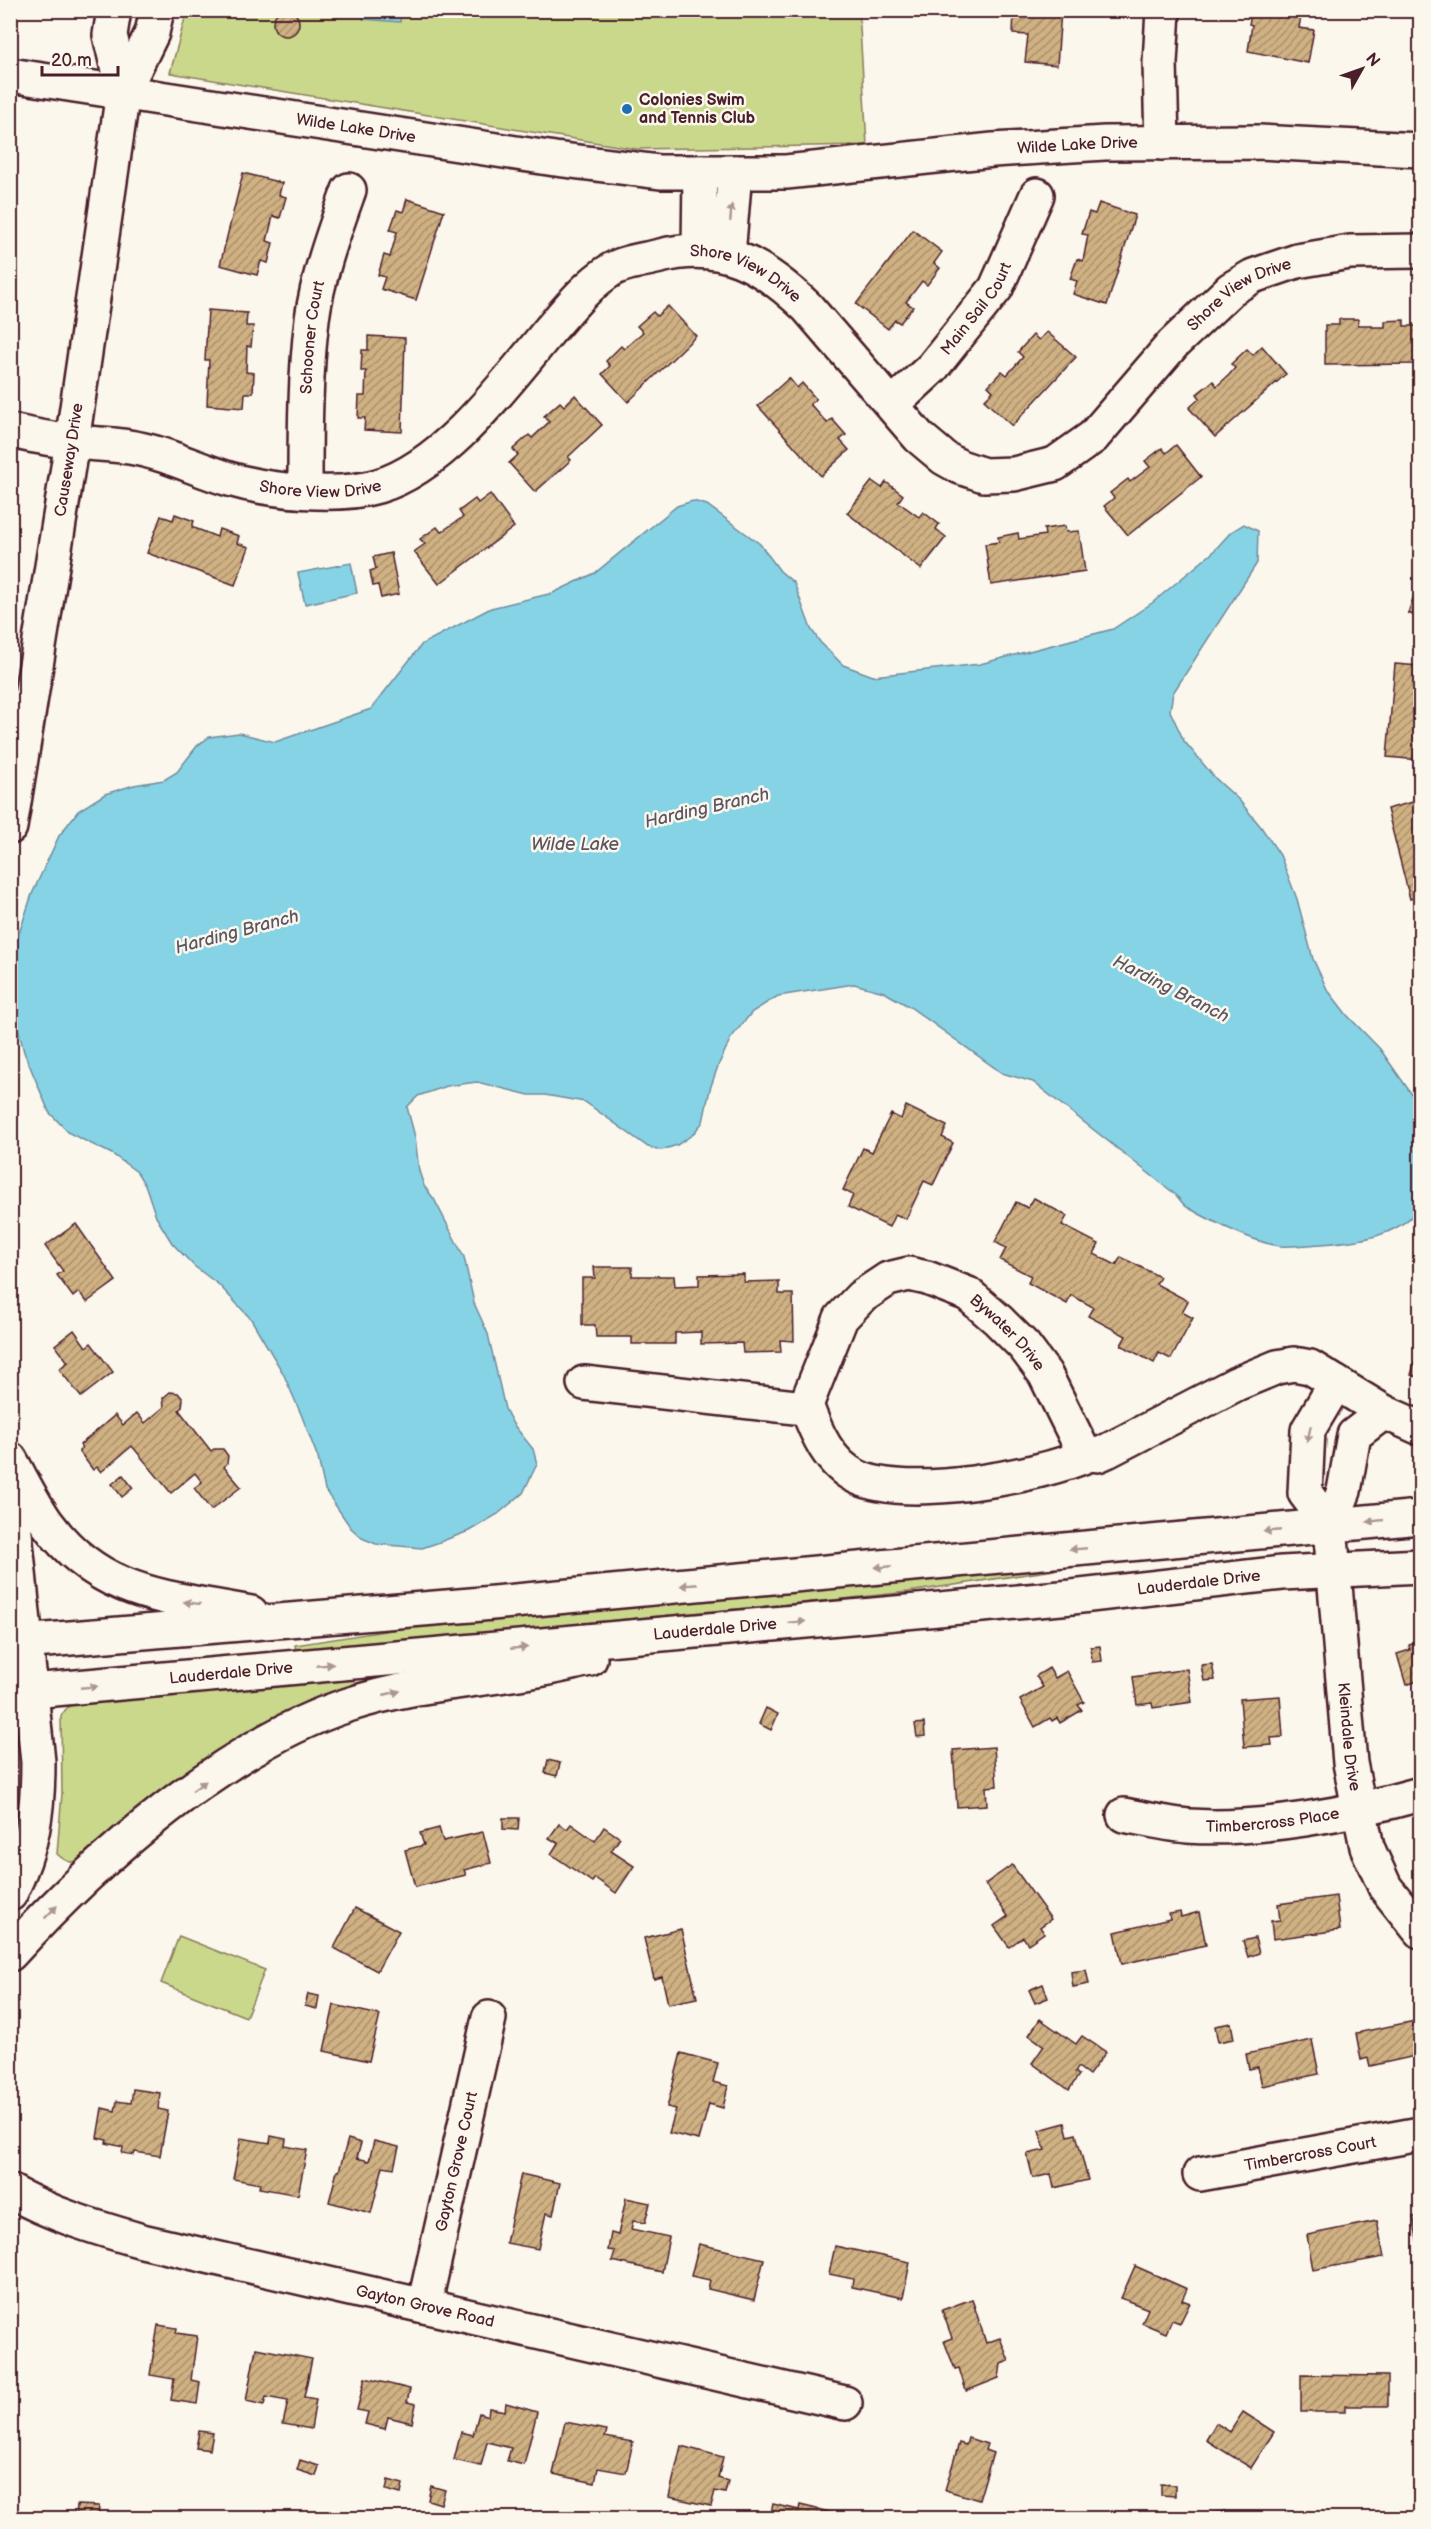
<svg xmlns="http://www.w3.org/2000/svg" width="1431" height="2529" viewBox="0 0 1431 2529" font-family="'Balsamiq Sans',sans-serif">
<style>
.green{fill:#cad88c;stroke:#8a7c5c;stroke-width:1.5}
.water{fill:#87d3e6;stroke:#6f8b9b;stroke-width:1.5}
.building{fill:url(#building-hatch);stroke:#4a1f2b;stroke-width:1.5}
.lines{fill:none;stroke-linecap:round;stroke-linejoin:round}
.minor-casing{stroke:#4a1f2b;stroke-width:38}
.major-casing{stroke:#4a1f2b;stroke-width:38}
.minor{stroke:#fbf7ec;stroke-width:33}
.major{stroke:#fbf7ec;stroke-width:33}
.oneway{fill:#ab9695}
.poi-dot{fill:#1f6fb2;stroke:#fbf7ec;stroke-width:2}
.labels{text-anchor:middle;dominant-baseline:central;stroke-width:5;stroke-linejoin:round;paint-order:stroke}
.poi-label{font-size:16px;font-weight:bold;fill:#4a1f2b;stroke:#fbf7ec;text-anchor:start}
.street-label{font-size:16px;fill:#4a1f2b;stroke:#fbf7ec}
.water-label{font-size:18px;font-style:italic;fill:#5c5563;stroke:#fbf7ec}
</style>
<defs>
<pattern id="building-hatch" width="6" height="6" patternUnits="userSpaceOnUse" patternTransform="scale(1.5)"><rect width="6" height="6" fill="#cfb183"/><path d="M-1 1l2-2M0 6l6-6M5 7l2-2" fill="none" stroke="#aa8f6b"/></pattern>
</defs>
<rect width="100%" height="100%" fill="#fbf7ec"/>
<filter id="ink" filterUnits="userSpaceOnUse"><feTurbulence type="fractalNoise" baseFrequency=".0167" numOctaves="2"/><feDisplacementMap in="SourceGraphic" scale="12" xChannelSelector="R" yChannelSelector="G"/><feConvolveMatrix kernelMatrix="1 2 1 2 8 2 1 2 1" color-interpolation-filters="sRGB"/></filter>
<g filter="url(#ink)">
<g class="green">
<path d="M187,11h672l8,134 -231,4 -466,-76z"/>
<path d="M1054,1564v6l-146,22 -75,8 -537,50 -1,-5 161,-25z"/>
<path d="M355,1678v7l-269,173c-13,6 -18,6 -29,-4l5,-61 -1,-77 5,-7 10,-8z"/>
<path d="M179,1936l86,34 -19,47 -85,-34z"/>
</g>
<g class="water">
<path d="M363,11h38l-1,11 -37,-3z"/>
<path d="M693,501l14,4 53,39 20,27 14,12 17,46 9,13 23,23 30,11 107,-12 133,-35 39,-26 59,-49 20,-22 13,-8 14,7 -1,32 -84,130 -3,18 14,30 31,37 24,22 22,27 19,28 17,44 16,60 14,30 20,26 33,34 40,57v101c-23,31 -62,34 -99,37 -13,1 -27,3 -41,2 -25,-3 -71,-26 -93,-39 -5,-3 -8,-9 -12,-13l-142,-112 -31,-9 -92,-66 -26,-15 -30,-8 -76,12 -26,16 -21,26 -13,28 -8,23 -7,33 -11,13 -15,10 -15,5 -14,-3 -63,-45 -40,-7h-16l-52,-13 -30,4 -29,10 -11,11 8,30 4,34 5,15 10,13 30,58 10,46 14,31 17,75 8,15 20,25 4,15 -14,29 -25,21 -29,17 -32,12 -15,5 -46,-4 -14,-6 -11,-10 -26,-38 -7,-32 -17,-44 -18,-41 -32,-54 -32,-34 -25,-19 -22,-23 -16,-26 -10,-30 -9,-15 -25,-18 -43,-21 -20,-21 -25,-60 -7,-28 -2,-43 -3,-14 1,-15 19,-58 27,-58 19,-25 27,-17 29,-9 30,-5 13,-8 20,-26 12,-9 30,-4 36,9 96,-33 51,-65 69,-36 62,-15 42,-20 82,-67z"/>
<path d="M351,563l6,30 -52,11 -7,-31z"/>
</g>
<g class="building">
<path d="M1014,10l47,1 -4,54 -32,-3 3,-27 -15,-1z"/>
<path d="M1252,10h50l-3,18 15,2 -6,33 -60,-12 4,-26 -3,-1z"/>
<circle cx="286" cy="23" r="13"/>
<path d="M243,173l39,10 -3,12 7,2 -6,21 -7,-2 -6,25 6,2 -5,20 -7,-2 -4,14 -37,-10z"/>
<path d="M407,199l37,12 -28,89 -35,-11 4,-12 -7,-2 6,-20 6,2 7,-25 -7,-2 7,-20 6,2z"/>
<path d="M1099,203l36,12 -28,90 -34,-11 4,-13 -7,-2 7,-20 6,2 5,-26 -6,-1 7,-22 6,2z"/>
<path d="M913,230l29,22 -8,11 6,5 -13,17 -5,-4 -16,21 7,5 -13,16 -5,-3 -7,9 -32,-25z"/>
<path d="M668,306l28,30 -68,66 -26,-28 8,-8 -4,-5 15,-15 3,3 19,-17 -6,-6 16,-14 4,4z"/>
<path d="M208,310l39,3 -1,13h7l-2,21 -4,-1 -1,26 8,1 -1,20h-8l-1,15 -37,-3 2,-45h-4z"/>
<path d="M1339,319h19v6h14v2h13v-6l19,-1v6h15v38l-94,1v-40h14z"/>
<path d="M1047,332l29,25 -64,69 -28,-26 9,-9 -5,-5 14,-15 5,4 16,-18 -5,-5 15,-17 6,5z"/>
<path d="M368,336l37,2 -3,94 -38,-2 1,-12h-7l1,-22h6l1,-25h-5l1,-21h6z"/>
<path d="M1262,346l24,28 -71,63 -26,-29 11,-10 -3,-4 16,-13 4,5 12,-11 6,-7 -4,-4 16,-15 6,6z"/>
<path d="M789,378l8,10 5,-5 14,16 -6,5 17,19 5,-4 14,16 -6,5 9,10 -28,26 -63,-70z"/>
<path d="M575,395l27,30 -34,32 3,3 -36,32 -26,-29 9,-8 -5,-6 16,-14 3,3 17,-16 -5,-6 16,-14 4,4z"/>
<path d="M1176,445l25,32 -73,58 -24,-29 10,-8 -4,-5 18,-14 2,3 20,-15 -5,-6 17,-13 4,5z"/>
<path d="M872,481l10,7 4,-6 17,13 -5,7 21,15 4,-5 16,12 -3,5 10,8 -25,32 -74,-56z"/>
<path d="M490,494l24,33 -75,57 -25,-32 11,-8 -5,-5 17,-12 4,5 22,-15 -4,-6 16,-12 3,4z"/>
<path d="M175,514l19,7 -2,6 25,10 2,-8 20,7 -2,7 12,4 -14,38 -88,-32 14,-37 12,4z"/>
<path d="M1065,526l1,6 13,-1 6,40 -94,14 -6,-41 14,-2 -1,-5 20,-4 1,6 26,-4 -1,-6z"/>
<path d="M391,553l8,41 -18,4 -3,-13 -5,1 -3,-15 6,-2 -3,-12z"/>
<path d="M1420,578v40l-12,-5z"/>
<path d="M1395,664l25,2v94l-33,-3z"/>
<path d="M1420,800v96l-10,3 -23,-90z"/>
<path d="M906,1106l41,20 -5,11 11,6 -20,42 -9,-4 -18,38 -11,-5 -6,13 -41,-20 5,-12 -10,-5 20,-42 9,4 19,-38 10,5z"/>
<path d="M1034,1198l33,18 -5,9 37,19 -5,10 22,11 5,-8 39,20 -4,7 32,17 -6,11 11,6 -22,41 -12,-6 -5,10 -33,-18 5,-9 -38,-20 5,-9 -22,-12 -4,9 -39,-21 3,-7 -31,-16 6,-12 -11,-6 21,-40 12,6z"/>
<path d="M76,1224l40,57 -29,21 -8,-10 -6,5 -16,-22 6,-4 -18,-25z"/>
<path d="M594,1267h38v9h42l1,10 24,-1v-10l45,-1v8l35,-1v13h14l1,47 -14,-1 1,12 -38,1 -1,-10 -41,1v-12l-26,1v11h-43v-7h-36l-1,-12h-13v-47h13z"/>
<path d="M74,1330l12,17 5,-4 22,29 -32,25 -22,-28 9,-7 -13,-17z"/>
<path d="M1420,1343v35l-9,-3z"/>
<path d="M170,1392l8,1 5,6 -1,8 -3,3 32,41 3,-2h9l5,7 -1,7 -3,4 17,20 -30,23 -17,-22 8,-6 -7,-9 -24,20 -39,-47 -31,26 -4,-5 -4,3 -14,-19 3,-3 -2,-3 35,-30 8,10 14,-12 8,10 19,-16 -1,-9z"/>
<path d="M123,1475l10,13 -11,9 -10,-13z"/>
<path d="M1419,1642l1,42 -2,-3 -12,4 -9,-31 13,-4 -1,-5z"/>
<path d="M1100,1646l2,15 -10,1 -1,-15z"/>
<path d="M1212,1664l3,16 -11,1 -3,-16z"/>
<path d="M1049,1668l6,10 12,-7 17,31 -6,3 4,5 -22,13 -3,-5 -5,3 -2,-3 -15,9 -15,-27 23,-13 -7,-11z"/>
<path d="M1187,1669l5,33 -39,6 -1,-5 -15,2 -4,-28z"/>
<path d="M1280,1696l3,41 -12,1 1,7 -28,2 -4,-48z"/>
<path d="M766,1708l12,6 -7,16 -12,-6z"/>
<path d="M924,1723l1,13 -8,1 -2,-13z"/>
<path d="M994,1747l3,39 -11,1 1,18 -30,2 -4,-57z"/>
<path d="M548,1760l12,3 -3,13 -12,-3z"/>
<path d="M503,1818h16l-1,12 -15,-1z"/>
<path d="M559,1824l8,5 4,-5 24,17 9,-14 16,11 -9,13 23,15 -18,27 -21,-15 -3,4 -41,-28 7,-11 -9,-5z"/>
<path d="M439,1828l4,13 40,-9 8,31 -27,7 2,5 -51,12 -10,-37 19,-5 -4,-12z"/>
<path d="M1012,1865l39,54 -11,8 4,6 -16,11 -5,-7 -14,10 -15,-21 14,-10 -23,-32z"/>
<path d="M1336,1896l4,34 -67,9 -2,-18 9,-1 -2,-16z"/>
<path d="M355,1908l44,23 -22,40 -43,-23z"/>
<path d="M1180,1912l1,5 18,-5 7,33 -84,19 -7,-32 55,-13 -1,-5z"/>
<path d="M681,1929l16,69 -29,6 -6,-27 -8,2 -10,-41z"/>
<path d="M1255,1938l4,15 -11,4 -5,-16z"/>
<path d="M1086,1970l3,14 -16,3 -2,-15z"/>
<path d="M1043,1984l5,14 -13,5 -6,-13z"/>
<path d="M308,1994l11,2 -2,13 -12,-3z"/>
<path d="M334,2005l46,10 -11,46 -45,-10z"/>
<path d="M1040,2019l36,25 6,-8 24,16 -17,23 -11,-8 -3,5 4,3 -10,15 -37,-27 12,-17 -15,-11z"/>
<path d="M1420,2020v35l-50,11 -2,-8 -7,2 -5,-27z"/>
<path d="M1231,2023l3,16 -16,3 -3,-16z"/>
<path d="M1312,2040l7,34 -57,12 -4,-19 -9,2 -3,-15z"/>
<path d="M681,2053l37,10 -5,19 15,4 -5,22 -14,-4 -10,36 -30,-7 7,-24 -9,-2z"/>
<path d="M133,2089l27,4 -2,16 10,2 -8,45 -25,-4 -1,3 -12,-2 1,-6 -17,-4 1,-3 -10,-2 5,-30 13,3 2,-10 14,2z"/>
<path d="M1065,2123l3,13 8,-2 12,46 -34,8 -3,-14 -18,4 -6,-24 18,-4 -6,-20z"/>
<path d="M271,2136l15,3 -1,7 22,4 -9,45 -39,-7 1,-4 -27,-5 8,-41 29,5z"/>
<path d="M348,2139l13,4 -4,15 12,3 5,-20 25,6 -5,21 -11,-2 -12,47 -42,-11 8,-31h2z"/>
<path d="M521,2174l39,9 -7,32 -7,-2 -8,36 -32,-6z"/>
<path d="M626,2198l24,5 -5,20 -12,-2 -2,8 38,8 -7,35 -50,-11 3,-10 -7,-1 3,-17 7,2z"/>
<path d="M1420,2215v34h-1l-6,-32z"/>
<path d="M1377,2221l7,36 -71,13 -6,-35z"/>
<path d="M699,2244l65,15 -10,41 -46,-11 2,-9 -19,-4z"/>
<path d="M835,2246l75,16 -7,36 -51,-11 1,-8 -24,-5z"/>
<path d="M1135,2266l52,23 -5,11 8,3 -10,20 -8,-3 -6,13 -24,-10 6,-14 -27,-11z"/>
<path d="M972,2299l14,44 14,-5 9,23 -8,3 -2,14 -33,13 -7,-23 -4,1 -11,-28 8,-3 -10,-28z"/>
<path d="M158,2325l19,3 -1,5 21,3 -6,44 9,2 -3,22 -26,-4 3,-21 -24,-4z"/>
<path d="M256,2348l56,11 -8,38 12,2 -5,30 -28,-5 5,-23 -22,-4 -2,8 -18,-4z"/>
<path d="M1301,2375l87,1v30h-43v6h-44z"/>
<path d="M365,2378l45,11 -3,13 9,2 -4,19 -24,-6 -3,12 -20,-5 3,-12 -11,-2z"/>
<path d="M506,2403l31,9 -13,53 -17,-4 4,-13 -24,-6 -6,24 -27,-6 7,-28 12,3 6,-22 9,3 1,-8 16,3z"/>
<path d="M1243,2412l31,20 -23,36 -45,-28 10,-17 14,9z"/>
<path d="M565,2422l42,8 -2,7 28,5 -7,31 -28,-5 -3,15 -42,-9z"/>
<path d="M199,2431l14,2 -3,17 -14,-2z"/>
<path d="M968,2438l19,6 -2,6 8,3 -14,47 -34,-10 14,-47 7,2z"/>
<path d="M681,2446l42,11 -5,21 10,3 -3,12 -10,-2 -4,15 -42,-9z"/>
<path d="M300,2460l19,6 -3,10 -19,-6z"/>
<path d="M388,2480l15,4 -2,10 -15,-4z"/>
<path d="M1161,2484l14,1v11l-14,-1z"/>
<path d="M431,2486l14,4 -4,14 -13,-4z"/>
<path d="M773,2504l26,6 1,-5 46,11 -1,2h-75z"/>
<path d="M77,2505l22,1 -1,12h-22z"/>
<path d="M1225,2511l1,7h-31v-3z"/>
</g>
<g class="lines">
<g class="minor-casing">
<g id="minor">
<path d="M114,10l-4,25 13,57"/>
<path id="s1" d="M10,75l545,84 105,13h126l207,-22 112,-7 154,-1 161,8"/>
<path d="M1162,143l-2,-80 3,-53"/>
<path d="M699,250l1,-78"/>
<path d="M728,255l7,-83"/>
<path id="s2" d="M892,405l40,-37 64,-80 41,-93"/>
<path id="s3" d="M10,431c21,4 43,9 64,11 18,2 37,2 55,5 35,5 66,22 100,32 40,12 109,19 149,7 67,-20 128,-103 171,-155 19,-22 38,-46 62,-61 13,-8 34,-10 49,-14 61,-16 103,9 147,51l112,130 25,21 16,9 24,8 30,-1 41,-10 38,-27 80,-93 58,-55 22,-13 44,-15 53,-9 70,-1"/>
<path id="s4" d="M305,490c0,-57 0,-114 7,-171 6,-44 22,-87 37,-129"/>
<path id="s5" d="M10,827l62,-385 51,-350 29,-59 5,-23"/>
<path id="s6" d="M584,1383l211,24 11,-2 35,-87 20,-21 27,-18 21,-5 18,4 41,16 30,26 26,26 21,28 37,75 8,5 8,1 9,-4 129,-67 41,-17 17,-3 16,3 74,45 36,16"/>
<path d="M806,1405c10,27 23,59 51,72 50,24 184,-1 233,-23"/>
<path id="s7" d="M1384,1412l-30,23 -10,56 -14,35 20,237 17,84 18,40 35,44"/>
<path d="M10,1483l28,279c0,52 -5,84 -28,132"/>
<path d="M1330,1526l-25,-33 3,-63 28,-47"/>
<path id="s8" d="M1124,1815c21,4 42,9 64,11 70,5 165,-13 232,-32"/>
<path id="s9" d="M1200,2174l220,-40"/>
<path id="s10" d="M10,2191c42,24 87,37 132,50l703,162"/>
<path id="s11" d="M424,2306l65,-288"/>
</g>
</g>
<g class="major-casing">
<g id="major">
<path d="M10,1459c12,21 23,44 37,64 54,74 122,74 204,90"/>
<path d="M10,1643l461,-38 949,-88"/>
<path id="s12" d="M10,1693l1062,-96 210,-24 138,-7"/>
<path d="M10,1954c85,-94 217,-210 338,-249 60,-20 123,-24 184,-34 20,-3 39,-8 58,-12"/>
</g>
</g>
<use href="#minor" class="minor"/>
<use href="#major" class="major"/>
</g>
<defs><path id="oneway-solid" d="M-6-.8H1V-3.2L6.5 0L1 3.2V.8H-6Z" transform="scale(1.5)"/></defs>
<g class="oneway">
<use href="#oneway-solid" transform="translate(731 213) rotate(-85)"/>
<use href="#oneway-solid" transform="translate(1309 1434) rotate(102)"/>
<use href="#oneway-solid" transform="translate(1375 1521) rotate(174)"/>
<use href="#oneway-solid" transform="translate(1272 1531) rotate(175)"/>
<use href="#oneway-solid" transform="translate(1078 1549) rotate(175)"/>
<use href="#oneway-solid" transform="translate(883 1567) rotate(175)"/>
<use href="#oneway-solid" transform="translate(689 1585) rotate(175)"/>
<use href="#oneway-solid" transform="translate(192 1603) rotate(-173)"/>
<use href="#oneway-solid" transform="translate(797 1622) rotate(-5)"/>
<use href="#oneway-solid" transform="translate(519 1648) rotate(-5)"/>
<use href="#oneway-solid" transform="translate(325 1665) rotate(-5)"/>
<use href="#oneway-solid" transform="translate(89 1687) rotate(-5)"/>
<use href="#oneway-solid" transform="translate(392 1693) rotate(-13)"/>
<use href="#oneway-solid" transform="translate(199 1786) rotate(-35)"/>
<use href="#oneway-solid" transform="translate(51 1912) rotate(-45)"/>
</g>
</g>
<circle class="poi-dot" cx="627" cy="109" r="6"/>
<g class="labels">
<g class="poi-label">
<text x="639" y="100">Colonies Swim<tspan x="639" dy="18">and Tennis Club</tspan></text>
</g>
<g class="street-label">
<text stroke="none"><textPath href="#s1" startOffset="350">Wilde Lake Drive</textPath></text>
<text stroke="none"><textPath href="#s1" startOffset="1076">Wilde Lake Drive</textPath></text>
<text stroke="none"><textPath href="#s3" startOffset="840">Shore View Drive</textPath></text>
<text stroke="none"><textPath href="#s3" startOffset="1486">Shore View Drive</textPath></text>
<text stroke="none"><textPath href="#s2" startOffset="129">Main Sail Court</textPath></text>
<text stroke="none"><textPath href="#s4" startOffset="153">Schooner Court</textPath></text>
<text stroke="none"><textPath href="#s5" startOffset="372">Causeway Drive</textPath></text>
<text stroke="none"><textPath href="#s3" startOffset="318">Shore View Drive</textPath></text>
<text stroke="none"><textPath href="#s6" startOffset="518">Bywater Drive</textPath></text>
<text stroke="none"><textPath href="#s12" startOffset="1194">Lauderdale Drive</textPath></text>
<text stroke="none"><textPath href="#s12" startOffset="708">Lauderdale Drive</textPath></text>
<text stroke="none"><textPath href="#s12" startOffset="222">Lauderdale Drive</textPath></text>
<text stroke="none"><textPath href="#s7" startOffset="344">Kleindale Drive</textPath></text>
<text stroke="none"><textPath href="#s8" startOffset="150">Timbercross Place</textPath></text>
<text stroke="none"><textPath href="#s9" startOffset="112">Timbercross Court</textPath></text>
<text stroke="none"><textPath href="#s11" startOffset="148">Gayton Grove Court</textPath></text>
<text stroke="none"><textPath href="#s10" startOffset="432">Gayton Grove Road</textPath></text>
</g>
<g class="water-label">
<text transform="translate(707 808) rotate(-13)">Harding Branch</text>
<text x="575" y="844">Wilde Lake</text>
<text transform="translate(237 932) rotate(-15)">Harding Branch</text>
<text transform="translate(1171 989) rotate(27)">Harding Branch</text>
</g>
</g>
<rect width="1431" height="2529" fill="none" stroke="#fbf7ec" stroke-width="36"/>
<rect x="18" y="18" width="1395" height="2493" fill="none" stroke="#4a1f2b" stroke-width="2" filter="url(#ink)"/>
<g transform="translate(1362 69) rotate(50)" stroke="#fbf7ec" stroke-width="4.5" paint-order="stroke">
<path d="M0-4.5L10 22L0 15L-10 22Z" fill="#4a1f2b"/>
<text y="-9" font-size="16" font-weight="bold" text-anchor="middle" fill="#4a1f2b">N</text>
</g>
<path d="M42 66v9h76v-9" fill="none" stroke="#4a1f2b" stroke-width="3"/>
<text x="51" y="66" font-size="18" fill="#4a1f2b" stroke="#fbf7ec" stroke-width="4.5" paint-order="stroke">20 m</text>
</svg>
